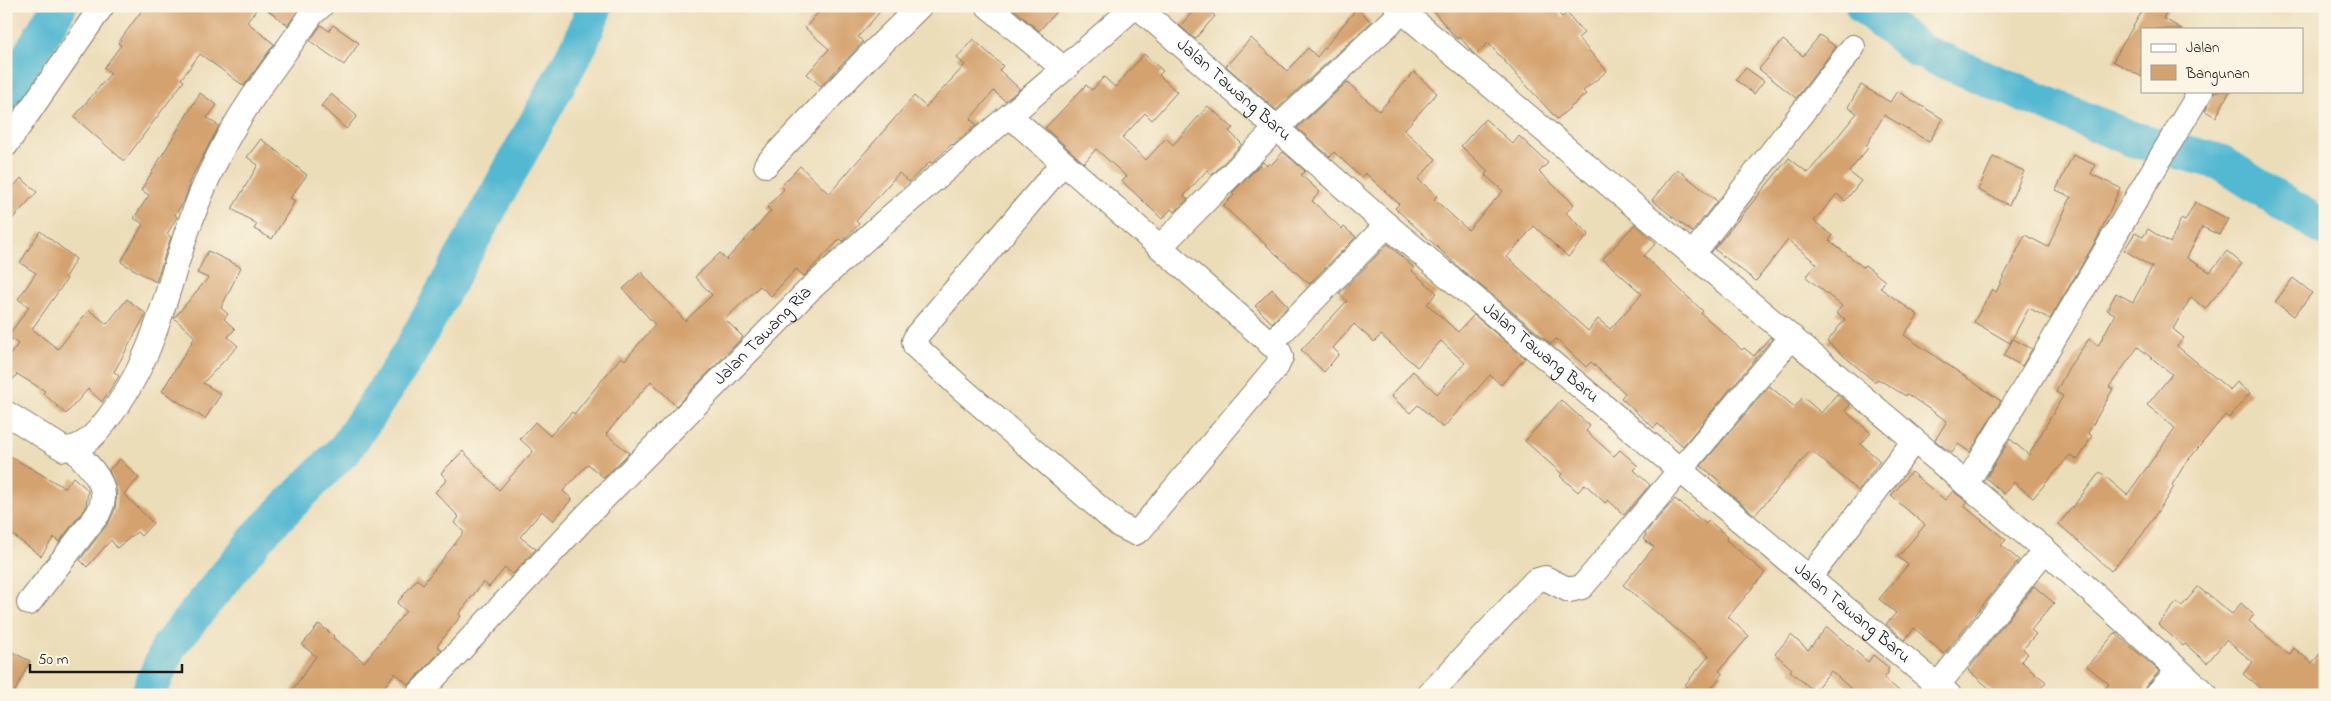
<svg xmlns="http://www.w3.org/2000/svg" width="2331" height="701" viewBox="0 0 2331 701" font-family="'Indie Flower',sans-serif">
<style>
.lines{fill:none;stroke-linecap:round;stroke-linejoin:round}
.river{stroke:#53b8d2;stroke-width:36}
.building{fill:#d4a26e}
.minor-casing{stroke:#847c6a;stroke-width:26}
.minor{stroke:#fff;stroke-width:24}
.labels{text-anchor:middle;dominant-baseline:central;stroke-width:4.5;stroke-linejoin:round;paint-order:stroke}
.street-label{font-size:18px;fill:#1c1c1c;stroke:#fcf5e5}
</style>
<rect width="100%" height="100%" fill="#fcf5e5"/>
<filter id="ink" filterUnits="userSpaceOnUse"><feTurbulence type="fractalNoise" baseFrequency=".02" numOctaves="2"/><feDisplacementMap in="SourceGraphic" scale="10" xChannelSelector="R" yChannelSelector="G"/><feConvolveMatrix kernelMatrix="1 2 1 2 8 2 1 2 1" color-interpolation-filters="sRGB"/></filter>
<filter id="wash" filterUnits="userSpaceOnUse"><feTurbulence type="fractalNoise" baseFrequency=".0096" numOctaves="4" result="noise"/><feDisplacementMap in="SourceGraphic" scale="20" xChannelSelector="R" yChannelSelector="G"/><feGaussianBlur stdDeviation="1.12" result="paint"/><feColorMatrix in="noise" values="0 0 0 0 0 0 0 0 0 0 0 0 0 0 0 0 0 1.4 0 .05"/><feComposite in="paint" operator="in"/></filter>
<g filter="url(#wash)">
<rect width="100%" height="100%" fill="#ecddb9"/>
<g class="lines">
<g class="river">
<path d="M1863,6l57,45 212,88 88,23 105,67"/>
<path d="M6,96l53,-90"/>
<path d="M148,695l21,-49 92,-113 85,-85 63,-94 172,-312 14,-36"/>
</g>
</g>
<g id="blocks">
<g class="building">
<path d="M145,6h114l-12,16 27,22 -30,42 -44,-32 -19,25 3,2 -60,80 -50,-44 37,-44 -7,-5 17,-23 -3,-2z"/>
<path d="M262,6h34l3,3 -11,16z"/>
<path d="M824,6h61l-27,31 5,5 -42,44 -14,-12 22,-25 -24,-21z"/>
<path d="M1010,6h51l-22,25z"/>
<path d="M1198,6h6l11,10 -20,23 -15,-13z"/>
<path d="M1429,6h123l10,11 5,-4 17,20 -6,5 29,33 -24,20 3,3 -29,25 -69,-76 -13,12 -15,-18 -3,2z"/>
<path d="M2145,6h25l-7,12 19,11h-40v48l-29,-16z"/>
<path d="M1357,8l14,14 -95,88 -50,-44 25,-28 36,33 21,-23 9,9z"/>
<path d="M321,25l8,6 4,-6 26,18 -15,22 -34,-24z"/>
<path d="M1820,35l16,12 -40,51 -37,-29 24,-29 20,16z"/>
<path d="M973,39l30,27 -4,4 21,19 -15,12 -11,-10 -24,28 7,6 -2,1 -22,19 -1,-1 -20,19 -2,-1 -21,20 -10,-9 -43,48 3,3 -16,17 -3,-2 -36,37 -8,-7 -25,27 -11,-10 -35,33 18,18 -67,69 -25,-25 -45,53 23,19 -25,25 -16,-14 -25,27 9,8 -19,22 -11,-10 -22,26 16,12 -23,25 -8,-6 -16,19 -6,-5 -24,32 2,2 -24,30 5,4 -33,35 -14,-12 -17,22h-89l27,-39 -14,-11 17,-21 15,12 -1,2 31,24 42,-51 -9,-8 20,-24 6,5 41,-52 -10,-9 5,-6 -24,-25 12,-12 -6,-7 22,-22 36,39 34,-39 -13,-12 15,-17 15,14 22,-24 2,2 47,-57 4,3 30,-35 -32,-36 18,-17 44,49 27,-26 -17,-18 25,-24 6,7 27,-29 18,-20 -4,-4 17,-18 -3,-3 19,-20 29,28 85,-98 12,11 39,-42 -8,-7z"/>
<path d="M1144,54l19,17 -4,4 18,17 -25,28 -7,-7 -23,25 24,22 20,-22 7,7 35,-39 25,22 -4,3 13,13 -30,31 -5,-5 -23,26 4,3 -13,13 -4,-3 -9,10 -40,-38 5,-4 -31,-28 -12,14 -39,-35 41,-43 6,5 12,-13 11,10z"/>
<path d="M1746,68l18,13 -10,13 -18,-14z"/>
<path d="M1414,72l23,21 -33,37 32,29 -18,20 19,17 -3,3 34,31 35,-39 -18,-16 3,-4 -27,-25 24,-27 28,25 6,-8 29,27 -9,9 35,32 -8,9 23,21 -21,23 -34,-31 -27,31 81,74 10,-12 12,10 32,-35 -39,-35 32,-35 21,19 -12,13 59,55 -2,2 41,37 2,-2 10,8 16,-19 2,2 -89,107 -25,-22 -4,4 -17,-15 -16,-15 4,-5 -34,-31 -5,5 -30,-28 -5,5 -89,-74 -67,-62 4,-4 -34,-31 -4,4 -27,-25 -4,5 -33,-29 50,-46 32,29z"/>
<path d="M1861,85l29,17 7,-11 46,28 -14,23 -45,-27 -18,31 2,2 -19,24 12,9 -16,20 -8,-7 -23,27 19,15 -4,4 34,27 2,-2 20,16 -5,7 38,27 -14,20 97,66 -31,51 -12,-8 -6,9 -10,-7 -7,-6 12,-19 -40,-27 -1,2 -28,-17 -3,3 -48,-40 18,-23 -9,-6 6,-7 -36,-29 11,-13 -29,-24 -32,41 -42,-32 75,-91 19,15 49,-60 -9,-6z"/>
<path d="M2215,91h15l-14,26 -11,-6z"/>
<path d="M200,93l17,12 -10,13 12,8 -31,58 2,1 -6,16 -9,14 2,2 -10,17 4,3 -15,45 -35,-20 22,-38 -9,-6 15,-23 -8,-5z"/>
<path d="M331,94l26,22 -11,13 -25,-23z"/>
<path d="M261,139l46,36 -17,23 5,3 -23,38 -18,-10 3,-5 -25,-15 26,-44 -11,-8z"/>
<path d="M1283,152l22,19 -4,4 19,17 -8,9 30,28 2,-2 12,10 -47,47 -86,-78 11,-11 -2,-2 31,-31 4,4 2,-3 2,2z"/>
<path d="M2073,155l22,10 -4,9 29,14 -22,49 -48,82 -21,-11 -19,35 -36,-21 18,-33 4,3 29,-57 23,12 23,-50 -15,-7z"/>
<path d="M1993,157l31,14 -15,34 -31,-15z"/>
<path d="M1677,169l40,32 -25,31 -40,-32z"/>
<path d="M21,178l16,14 -31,34v-31z"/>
<path d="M2195,202l33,17 -9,16 -17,-8 -15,31 23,14 17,-21 15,13 -37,45 -14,-12 -18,32 11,9 -7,8 53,44 7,-8 13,11 -21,25 -4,-3 -40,49 -13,21 2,2 -32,48 -31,36 -52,-47 41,-52 27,23 48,-67 -28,-23 25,-31 -34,-27 -29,40 4,2 -25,44 4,3 -14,24 -8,-5 -37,43 -19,-16 -10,12 -18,-16 24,-39 19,16 34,-59 -7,-4 13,-25 20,-28 9,7 17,-32 -8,-4 9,-17 17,9 19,-35 -28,-17 11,-17 8,4 5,-8 22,14 11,-24 4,2z"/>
<path d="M40,231l36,28 -11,18 2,2 -35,50 26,20 31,-39 18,14 20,-25 19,15 -32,58 5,4 -17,26 -14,-13 -22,25 -23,-21 2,-2 -28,-17 -11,15v-29l12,-16 -10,-8 21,-29 -11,-8 18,-26 -16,-10z"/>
<path d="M1388,244l26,24 -2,3 25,22 -10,11 31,28 16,-17 51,43 -24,27 -11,-10 -47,53 -25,-23 -8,8 -19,-17 22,-25 24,23 28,-31 -24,-22 -24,26 -36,-32 -7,7 -20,-18 -21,24 6,6 -15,18 -23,-22 46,-49 -8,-7z"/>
<path d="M208,251l33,16 -20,41 7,6 -4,5 11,10 -7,8 10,9 -35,37 18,11 -16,25 -43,-28 33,-54 -21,-19 34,-40 -11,-5z"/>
<path d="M2293,278l19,15 -18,23 -19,-14z"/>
<path d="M1272,289l16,17 -16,17 -17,-17z"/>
<path d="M2013,339l19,10 -10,17 -18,-10z"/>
<path d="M1769,386l26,21 8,-10 18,16 16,-19 13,11 -5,6 26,22 -10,11 19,17 -22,30 -47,-41 -56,65 -35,-29 2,-3 -21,-17z"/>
<path d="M1561,400l29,26 -4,5 28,25 6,-6 18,16 -4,4 16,15 -26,30 -16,-15 -3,3 -20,-19 -7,8 -18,-16 2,-2 -37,-33z"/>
<path d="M6,454l59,34 8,-11 15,13 -2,17 -27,35 -5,-5 -13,19 -35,-26z"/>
<path d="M120,459l19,19 -15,16 29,29 -12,13 -4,-4 -20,16 -6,-8 -24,27 -7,-7 29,-38 6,-13 2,-17 -8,-22z"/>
<path d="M1911,472l34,28 8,-9 14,11 -3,4 42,34 -5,5 18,15 -75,94 -30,-26 -9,12 -19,-16 10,-11 -17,-14 29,-34 -10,-8 27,-32 -34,-29z"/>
<path d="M1675,499l31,25 2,-4 20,17 -2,3 39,33 -37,44 21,19 -30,35 4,3 -18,21h-8l-12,-10 24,-29 -86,-71 31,-38 -11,-8 3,-4 -1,-2z"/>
<path d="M2034,586l20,17 -23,27 5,4 -13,15 5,5 -7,7 25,21 -11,13h-38l-29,-25z"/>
<path d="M2198,587l34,27 9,-11 13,12 -5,6 40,34 5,-7 18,15 13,-15v41l-5,6h-52l-25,-21 10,-12 -27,-22 -19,23 -22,-19 -2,2 -25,-22 19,-22 5,4z"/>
<path d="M1827,627l41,35 5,-7 15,12v6l-4,5 20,17h-46l-27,-24 -17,20 -24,-20 2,-2 -17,-15 16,-19 17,15z"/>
<path d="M2115,633l44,38 -13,15 -3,9h-43l9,-11 -22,-18z"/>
<path d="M6,649l24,12 -17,34h-7z"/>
</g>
</g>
</g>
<g filter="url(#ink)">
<use href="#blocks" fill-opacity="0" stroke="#847c6a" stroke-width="1"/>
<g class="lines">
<g class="minor-casing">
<g id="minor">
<path d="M988,6l76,63"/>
<path id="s1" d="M1137,6l250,219 562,470"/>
<path d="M1396,6l649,544 161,145"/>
<path d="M1010,116l269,235 2,6 -4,9 -137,164 -5,3 -16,-8 -158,-137 -46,-42 -1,-5 3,-6 146,-172"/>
<path d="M6,145l96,-139"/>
<path d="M766,165l101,-107 53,-52"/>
<path d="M1160,247l116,-118 126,-117"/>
<path d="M1693,254l160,-207"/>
<path d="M1270,344l117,-119"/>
<path d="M6,413l58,36c19,0 31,-14 42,-28 50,-63 58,-126 84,-198 8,-22 17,-45 28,-66 23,-49 63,-98 94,-143l9,-8"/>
<path d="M1966,484c81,-129 155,-263 235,-393"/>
<path d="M1809,578l105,-137"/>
<path d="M29,603l69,-89c15,-29 -6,-43 -24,-65"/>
<path d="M1938,685l107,-135"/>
<path id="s2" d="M418,695l166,-177 224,-227 82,-74 174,-148 71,-63"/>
<path d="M1429,695l106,-114 10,-3 24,12 13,-3 210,-250"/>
<path d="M2156,695l22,-24"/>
</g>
</g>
<use href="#minor" class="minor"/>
</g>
</g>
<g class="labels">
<g class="street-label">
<text stroke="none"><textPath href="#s1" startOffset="128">Jalan Tawang Baru</textPath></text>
<text stroke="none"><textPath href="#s2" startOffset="498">Jalan Tawang Ria</textPath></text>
<text stroke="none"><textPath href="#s1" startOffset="532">Jalan Tawang Baru</textPath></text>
<text stroke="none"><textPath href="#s1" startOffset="938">Jalan Tawang Baru</textPath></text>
</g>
</g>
<rect width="2331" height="701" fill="none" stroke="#fcf5e5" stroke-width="25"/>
<rect x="2141" y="28" width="162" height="65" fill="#fcf5e5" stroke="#a29e95"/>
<rect x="2151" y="44" width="25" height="8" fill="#ffffff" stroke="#a29e95"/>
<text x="2186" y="52" font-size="15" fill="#1c1c1c">Jalan</text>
<rect x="2151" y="65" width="25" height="15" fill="#d4a26e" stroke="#a29e95"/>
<text x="2186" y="78" font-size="15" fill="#1c1c1c">Bangunan</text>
<path d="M30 664v8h152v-8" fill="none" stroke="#1c1c1c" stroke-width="2.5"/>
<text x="38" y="664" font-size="15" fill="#1c1c1c" stroke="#fcf5e5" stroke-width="4" paint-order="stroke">50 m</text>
</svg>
